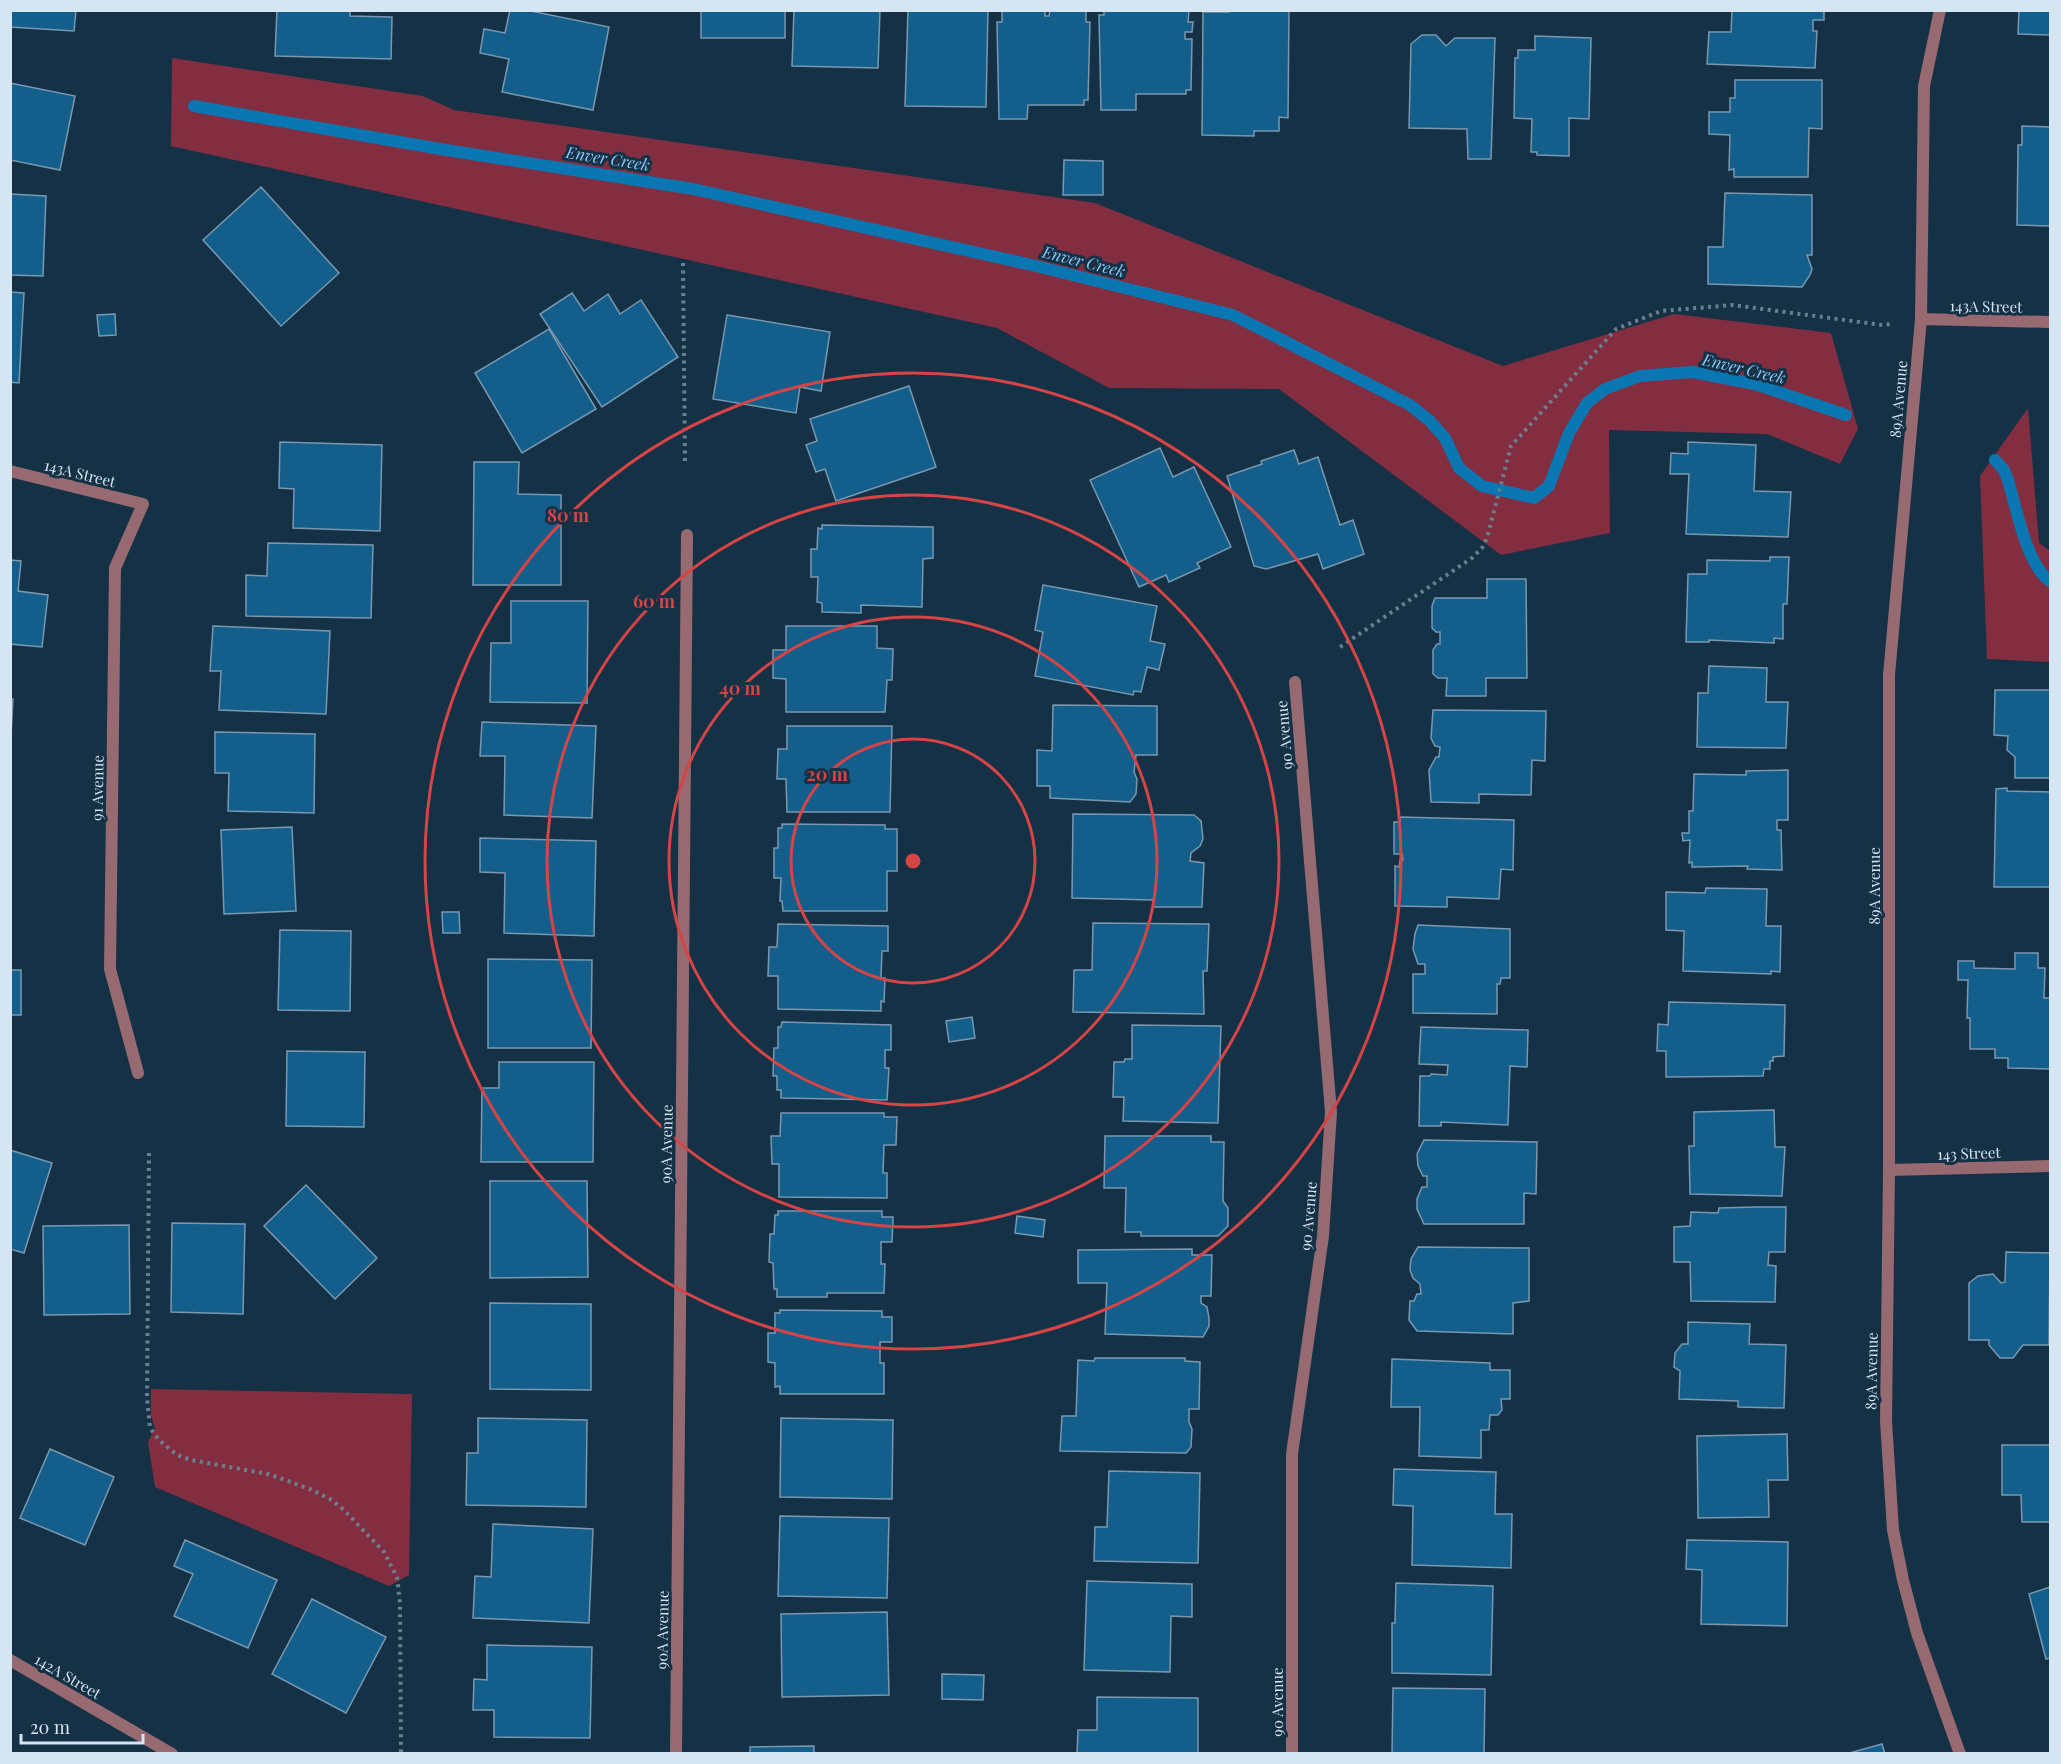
<svg xmlns="http://www.w3.org/2000/svg" width="2061" height="1764" viewBox="0 0 2061 1764" font-family="'Playfair Display',serif">
<style>
.green{fill:#832e40}
.lines{fill:none;stroke-linecap:round;stroke-linejoin:round}
.stream{stroke:#0a76b2;stroke-width:12}
.building{fill:#145e8c;stroke:#7998b0;stroke-width:1.5}
.path{stroke:#6a8091;stroke-width:4;stroke-dasharray:3 4.5;stroke-linecap:butt}
.minor{stroke:#966a70;stroke-width:12}
.ring{fill:none;stroke:#d64446;stroke-width:3}
.labels{text-anchor:middle;dominant-baseline:central;stroke-width:6;stroke-linejoin:round;paint-order:stroke}
.street-label{font-size:15px;fill:#d5e5f2;stroke:#153145}
.water-label{font-size:16px;font-style:italic;fill:#8bcafa;stroke:#153145}
.centre{fill:#d64446;stroke:#153145;stroke-width:3}
.ring-label{font-size:18px;text-anchor:middle;font-weight:bold;fill:#d64446;stroke:#153145;stroke-width:6;stroke-linejoin:round;paint-order:stroke}
</style>
<rect width="100%" height="100%" fill="#153145"/>
<g class="green">
<path d="M172,58l251,38 31,14 641,93 408,163 171,-52 157,19 27,96 -18,35 -73,-30 -158,-4 1,103 -109,22 -222,-166 -170,-1 -112,-60 -826,-182z"/>
<path d="M2028,408l11,135 11,8v111l-63,-3 -7,-183z"/>
<path d="M151,1389l261,5 -3,181 -20,11 -234,-99 -7,-45 7,-13 -4,-14z"/>
</g>
<g class="lines">
<g class="stream">
<path d="M194,106l246,43 253,40 343,77 197,49 177,90 20,16 15,17 14,30 23,18 52,12 15,-12 20,-53 18,-30 18,-14 35,-13 52,-4 63,12 91,31"/>
<path d="M1995,460l9,10 4,10c8,27 19,86 42,101"/>
</g>
</g>
<g class="building">
<path d="M10,10h66l-2,21 -64,-4z"/>
<path d="M277,10h73v6l42,1 -1,42 -116,-3z"/>
<path d="M510,10h16l83,17 -16,83 -91,-18 7,-33 -29,-6 4,-24 21,4z"/>
<rect x="701" y="10" width="84" height="28"/>
<path d="M794,10h86l-2,58 -86,-2z"/>
<path d="M908,10h80l-2,97 -81,-1z"/>
<path d="M1002,10h43v6h4l1,-6h36v12h4l-2,78h-4v5h-56l-1,14h-28l-2,-97h5z"/>
<path d="M1104,10h85l-1,12h5l-1,10h-7v7h7l-1,51h-5v4h-50v16h-35l-2,-95h5z"/>
<path d="M1229,10h60l-1,108 -9,-1v14h-25v5l-52,-1 1,-123h26z"/>
<path d="M1732,10h92v10h-11v11h4l-2,37 -108,-4 2,-32h22z"/>
<path d="M2019,10h31v25l-32,-1z"/>
<path d="M1422,35h14l10,11 9,-8h40l-4,121h-23l-1,-30 -58,-1 2,-84z"/>
<path d="M1535,36l56,2 -2,81 -20,-1v38l-32,-1v-3h-6l1,-33 -18,-1 1,-60h3v-8h17z"/>
<path d="M1735,80h87v49l-13,-1 -1,49h-74v-8l-5,1 1,-35 -21,-1v-22h21v-14h5z"/>
<path d="M10,83l65,13 -15,74 -50,-10z"/>
<path d="M2022,126l28,1v99l-33,-1 1,-80h4z"/>
<path d="M1064,160l39,1v34h-40z"/>
<path d="M261,187l78,86 -58,53 -78,-86z"/>
<path d="M1725,193l87,2v60h-5l5,14 -2,6 -8,12 -94,-3v-37h15z"/>
<path d="M10,194l36,2 -3,80 -33,-1z"/>
<path d="M10,292l14,1 -5,90 -9,-1z"/>
<path d="M572,293l12,18 24,-17 12,20 21,-14 37,57 -76,50 -62,-93z"/>
<path d="M115,314l1,21 -17,1 -2,-21z"/>
<path d="M727,315l103,17 -9,59 -21,-4 -4,26 -83,-14z"/>
<path d="M549,329l47,80 -74,44 -47,-80z"/>
<path d="M909,386l27,81 -100,34 -11,-32 -9,3 -10,-27 11,-4 -7,-22z"/>
<path d="M280,442l102,3 -2,86 -87,-3 1,-39 -15,-1z"/>
<path d="M1688,442l68,3 -2,46 37,1 -3,45 -102,-3 3,-60h-19l1,-21 17,1z"/>
<path d="M1160,448l13,29 21,-10 37,80 -34,16 3,5 -31,14 -3,-7 -27,12 -49,-107z"/>
<path d="M1294,450l5,14 19,-7 22,68 13,-5 11,34 -41,15 -5,-15 -52,15 -12,-3 -27,-90 35,-12 -1,-3z"/>
<path d="M474,462h45l-1,32 43,1v90h-88z"/>
<path d="M822,525l111,2v31l-10,1 -1,48 -61,-2v8l-39,-1v-9l-5,-1 1,-25h-7v-28h6l1,-21 4,1z"/>
<path d="M268,543l105,2 -2,73 -125,-2v-41l21,1z"/>
<path d="M1770,557h19l-2,47h-4v35l-9,-1v5l-65,-3v2h-23l2,-68h19v-14l63,1z"/>
<path d="M10,560l11,1 -3,30 30,4 -6,52 -32,-3z"/>
<path d="M1487,579h39l1,99h-41v18h-40l1,-18h-9l-5,-4v-24l4,-6h3v-12h-4l-4,-4v-22l3,-8h52z"/>
<path d="M1043,585l114,21 -7,35 15,3 -6,26 -12,-3 -6,25 -7,-1 -1,4 -98,-19 8,-44 -8,-2z"/>
<path d="M511,601h77l-1,102 -97,-1 1,-59h20z"/>
<path d="M213,626l117,5 -4,83 -107,-4 2,-39h-11z"/>
<path d="M786,626h91v22l16,1 -1,31h-5l-2,32h-99v-33l-13,-1v-28h13z"/>
<path d="M1709,666l58,2 -1,34h22l-2,46 -89,-1 1,-54h10z"/>
<path d="M1995,690h55v88h-35v-21l-8,-7 1,-14 -14,-1z"/>
<path d="M10,699h3l-3,55z"/>
<path d="M1053,705l104,1v49h-21l-2,17 3,7 -1,15 -6,8 -80,-4v-12h-13v-36l15,1z"/>
<path d="M1433,710l113,1 -1,50 -13,-1 -1,35 -52,-1v9l-48,-1 -2,-32 7,-13h3l1,-10 -5,-1 -4,-8z"/>
<path d="M482,722l114,4 -4,92 -88,-3 1,-59h-25z"/>
<path d="M787,726h105l-2,86h-103l-1,-33h-9l1,-30h9z"/>
<path d="M215,732l100,2 -1,79 -86,-2 1,-38h-14z"/>
<path d="M1788,770v50h-11v10h4l1,40 -35,-1 1,-3 -56,1v-5l-3,1 1,-23 -7,1 -1,-8h7v-22h4l1,-37 52,1v-4z"/>
<path d="M2007,788v3l43,1v95h-56l2,-98z"/>
<path d="M1073,814l121,1 7,6 2,18 -3,7 -9,7 -1,8 14,2 -2,44h-49v-7l-81,-2z"/>
<path d="M1400,817l114,3 -1,50 -12,-1 -2,30 -52,-2v10l-52,-1v-40l4,1 1,-7h3l-1,-6h-8v-32h6z"/>
<path d="M782,824l103,1v4h12v42h-10v40h-104l-1,-10h-2l1,-23h-7v-30h4v-20h4z"/>
<path d="M292,827l4,84 -72,3 -3,-84z"/>
<path d="M480,838l116,3 -2,95 -90,-3 1,-60 -25,-1z"/>
<path d="M1706,888l61,1 -1,37h15l-1,46 -9,-1v3l-88,-3 1,-40 -18,-1v-38l39,1z"/>
<path d="M442,912h17l1,21h-17z"/>
<path d="M1093,923l116,1 -2,47h-4l1,43 -131,-2 1,-42h18z"/>
<path d="M778,924l110,2v25h-6l-1,27h4l-1,24 -3,-1v10l-103,-2v-33h-10l1,-29h8z"/>
<path d="M1418,925l92,4v49h-9l-1,6h-3v30l-84,-1v-39h12v-10h-7l-5,-15 2,-15z"/>
<path d="M280,930l71,1 -1,80 -72,-1z"/>
<path d="M2015,953h23v15h7l-1,30h6v71l-42,-1v-10h-13v-9h-25v-31h-3l1,-38h-10v-19h16v7l41,1z"/>
<path d="M488,959l104,1 -1,88h-103z"/>
<rect x="10" y="970" width="11" height="45"/>
<path d="M1669,1002l116,3 -1,51 -11,1v4h-3v8h-6l-1,7 -97,1v-26h-9l1,-27 10,1z"/>
<path d="M972,1017l3,21 -26,4 -3,-21z"/>
<path d="M782,1022l109,3v25h-6v18h4l-2,32 -106,-2v-8h-4v-14h-4l1,-28h4v-21h3z"/>
<path d="M1132,1025l89,1 -3,97 -95,-2 1,-24h-11l1,-35h10l1,-3h7z"/>
<path d="M1421,1027l107,3 -1,37 -17,-1 -2,59 -67,-3v4h-22l1,-50h10l1,-2 16,1 1,-10 -29,-1z"/>
<path d="M287,1051l78,1 -1,75 -78,-1z"/>
<path d="M499,1062h95l-1,100h-112l1,-74h17z"/>
<path d="M1774,1110l1,37h10l-3,49 -92,-2 -1,-48h5v-34z"/>
<path d="M781,1113h103v4h13l-1,28h-12l-1,28h4v25l-108,-1v-33h-7l-1,-28h9z"/>
<path d="M1105,1136h106v6h13l-1,59 5,7v18l-10,10h-77v-4h-16l1,-44h-22z"/>
<path d="M1424,1140l113,2 -1,52 -12,-1v31h-100l-7,-15v-10l5,-12h5v-11h-4l-5,-10 -1,-12z"/>
<path d="M10,1150l42,13 -28,90 -14,-4z"/>
<path d="M490,1181h97l1,96 -98,1z"/>
<path d="M306,1185l71,73 -42,41 -71,-73z"/>
<path d="M1756,1207h30l-1,45h-16l-1,13 8,1 -1,36 -84,-1 -1,-39h-16v-35l16,-1 1,-14 27,1 1,-5z"/>
<path d="M778,1211h104v6h11l-1,25h-11v22h4l-1,29h-57v4h-50v-8h-3l-1,-26 -4,-1 1,-28h4l1,-19h3z"/>
<path d="M1017,1216l28,4 -2,17 -28,-4z"/>
<path d="M172,1223l73,1 -2,90 -72,-2z"/>
<path d="M129,1225l1,89 -86,1 -1,-89z"/>
<path d="M1418,1247l111,1v53l-16,2v31l-96,-3 -8,-11 1,-19h4l3,-7h4l-1,-10 -7,-6 -3,-8 1,-11z"/>
<path d="M1192,1249v6h20l-1,41h-10v7l6,4 2,11v8l-6,11 -98,-3 2,-51h-29v-33z"/>
<path d="M2006,1252l44,1 -1,92h-26l-10,13h-13l-11,-13v-5h-20v-57l9,-7 15,-2 8,9 4,-1z"/>
<path d="M490,1303l101,1v86l-101,-1z"/>
<path d="M780,1310l102,1v6h10v25h-12v21h4v31h-104v-8l-5,1v-24l-7,-1v-29h7v-20h5z"/>
<path d="M1688,1322l62,2 -1,20 37,1 -2,63 -46,-1v-6l-59,-2 1,-28 -6,-4 1,-14 7,-9h6z"/>
<path d="M1095,1358h90v3l15,1 -1,47h-10v13l3,7 -1,18 -5,6 -126,-2 2,-35h14l2,-56 16,1z"/>
<path d="M1392,1359l98,4v7h20v29h-9l1,11 -4,5h-8l-1,15h-8v28l-62,-2 1,-49h-29z"/>
<path d="M478,1418l109,2 -1,87 -120,-2 1,-52h11z"/>
<path d="M781,1418l112,2 -1,79 -112,-2z"/>
<path d="M1787,1434l1,46h-20l1,37 -71,1 -1,-82z"/>
<path d="M2002,1445h48v77h-28l-1,-27h-19z"/>
<path d="M50,1449l64,28 -29,68 -65,-27z"/>
<path d="M1394,1469l102,3 -1,42h17l-1,54 -99,-3 1,-59 -20,-1z"/>
<path d="M1109,1471l91,2 -2,90 -104,-2 1,-34h12z"/>
<path d="M780,1516l109,2 -2,80 -109,-2z"/>
<path d="M493,1524l100,5 -4,94 -116,-5 2,-42 16,1z"/>
<path d="M185,1540l92,40 -29,68 -74,-32 19,-42 -19,-8z"/>
<path d="M1687,1540l101,2 -1,84 -86,-2 1,-54 -16,-1z"/>
<path d="M1087,1581l105,3v33l-21,-1 -1,56 -86,-2z"/>
<path d="M1396,1583l97,3 -2,89 -99,-2v-50h3z"/>
<path d="M2050,1587v71l-4,1 -17,-65z"/>
<path d="M312,1599l74,38 -40,76 -74,-39z"/>
<path d="M887,1612l2,83 -107,2 -1,-83z"/>
<path d="M487,1645l105,2 -2,91 -96,-1v-27h-21l1,-31 13,1z"/>
<path d="M942,1674l42,1 -1,25 -41,-1z"/>
<path d="M1393,1688l92,1 -1,65h-92z"/>
<path d="M1097,1697l101,1v56h-121l1,-24h19z"/>
<path d="M1882,1744l3,10h-39z"/>
<path d="M814,1746v8h-64v-7z"/>
</g>
<g class="lines">
<g class="path">
<path d="M683,263l2,201"/>
<path d="M1340,647l132,-89 10,-10 5,-10 24,-92 105,-117 45,-18 72,-6 149,20 12,-1"/>
<path d="M149,1153l-2,245 3,30 9,12 18,15 14,5 77,14 42,15 20,10 14,11 40,42 13,25 3,26 1,151"/>
</g>
<g class="minor">
<path d="M1940,10l-16,76 -3,233 -32,356v495l-3,251 7,109 10,50 14,53 43,121"/>
<path d="M1921,319l129,3"/>
<path d="M10,471l133,33 -28,64 -5,401 28,104"/>
<path d="M1889,1170l161,-4"/>
<path d="M10,1660l162,94"/>
<path d="M676,1754l11,-1219"/>
<path d="M1292,1754v-300l31,-218 8,-124 -36,-430"/>
</g>
</g>
<g class="ring">
<circle cx="913" cy="861" r="122"/>
<circle cx="913" cy="861" r="244"/>
<circle cx="913" cy="861" r="366"/>
<circle cx="913" cy="861" r="488"/>
</g>
<g class="labels">
<g class="street-label">
<text transform="translate(1986 306) rotate(1)">143A Street</text>
<text transform="translate(1898 399) rotate(-85)">89A Avenue</text>
<text transform="translate(80 473) rotate(14)">143A Street</text>
<text transform="translate(1284 735) rotate(-95)">90 Avenue</text>
<text transform="translate(97 788) rotate(-89)">91 Avenue</text>
<text transform="translate(1874 886) rotate(-90)">89A Avenue</text>
<text transform="translate(666 1144) rotate(-89)">90A Avenue</text>
<text transform="translate(1969 1153) rotate(-2)">143 Street</text>
<text transform="translate(1308 1216) rotate(-85)">90 Avenue</text>
<text transform="translate(1871 1371) rotate(-89)">89A Avenue</text>
<text transform="translate(662 1630) rotate(-89)">90A Avenue</text>
<text transform="translate(68 1676) rotate(30)">142A Street</text>
<text transform="translate(1277 1702) rotate(-90)">90 Avenue</text>
</g>
<g class="water-label">
<text transform="translate(608 158) rotate(9)">Enver Creek</text>
<text transform="translate(1084 261) rotate(14)">Enver Creek</text>
<text transform="translate(1744 368) rotate(13)">Enver Creek</text>
</g>
</g>
<circle cx="913" cy="861" r="9" class="centre"/>
<g class="ring-label">
<text x="568" y="522">80 m</text>
<text x="654" y="608">60 m</text>
<text x="740" y="695">40 m</text>
<text x="827" y="781">20 m</text>
</g>
<rect width="2061" height="1764" fill="none" stroke="#d5e5f2" stroke-width="24"/>
<path d="M21 1734v9h122v-9" fill="none" stroke="#d5e5f2" stroke-width="3"/>
<text x="30" y="1734" font-size="18" fill="#d5e5f2" stroke="#153145" stroke-width="4.5" paint-order="stroke">20 m</text>
</svg>
